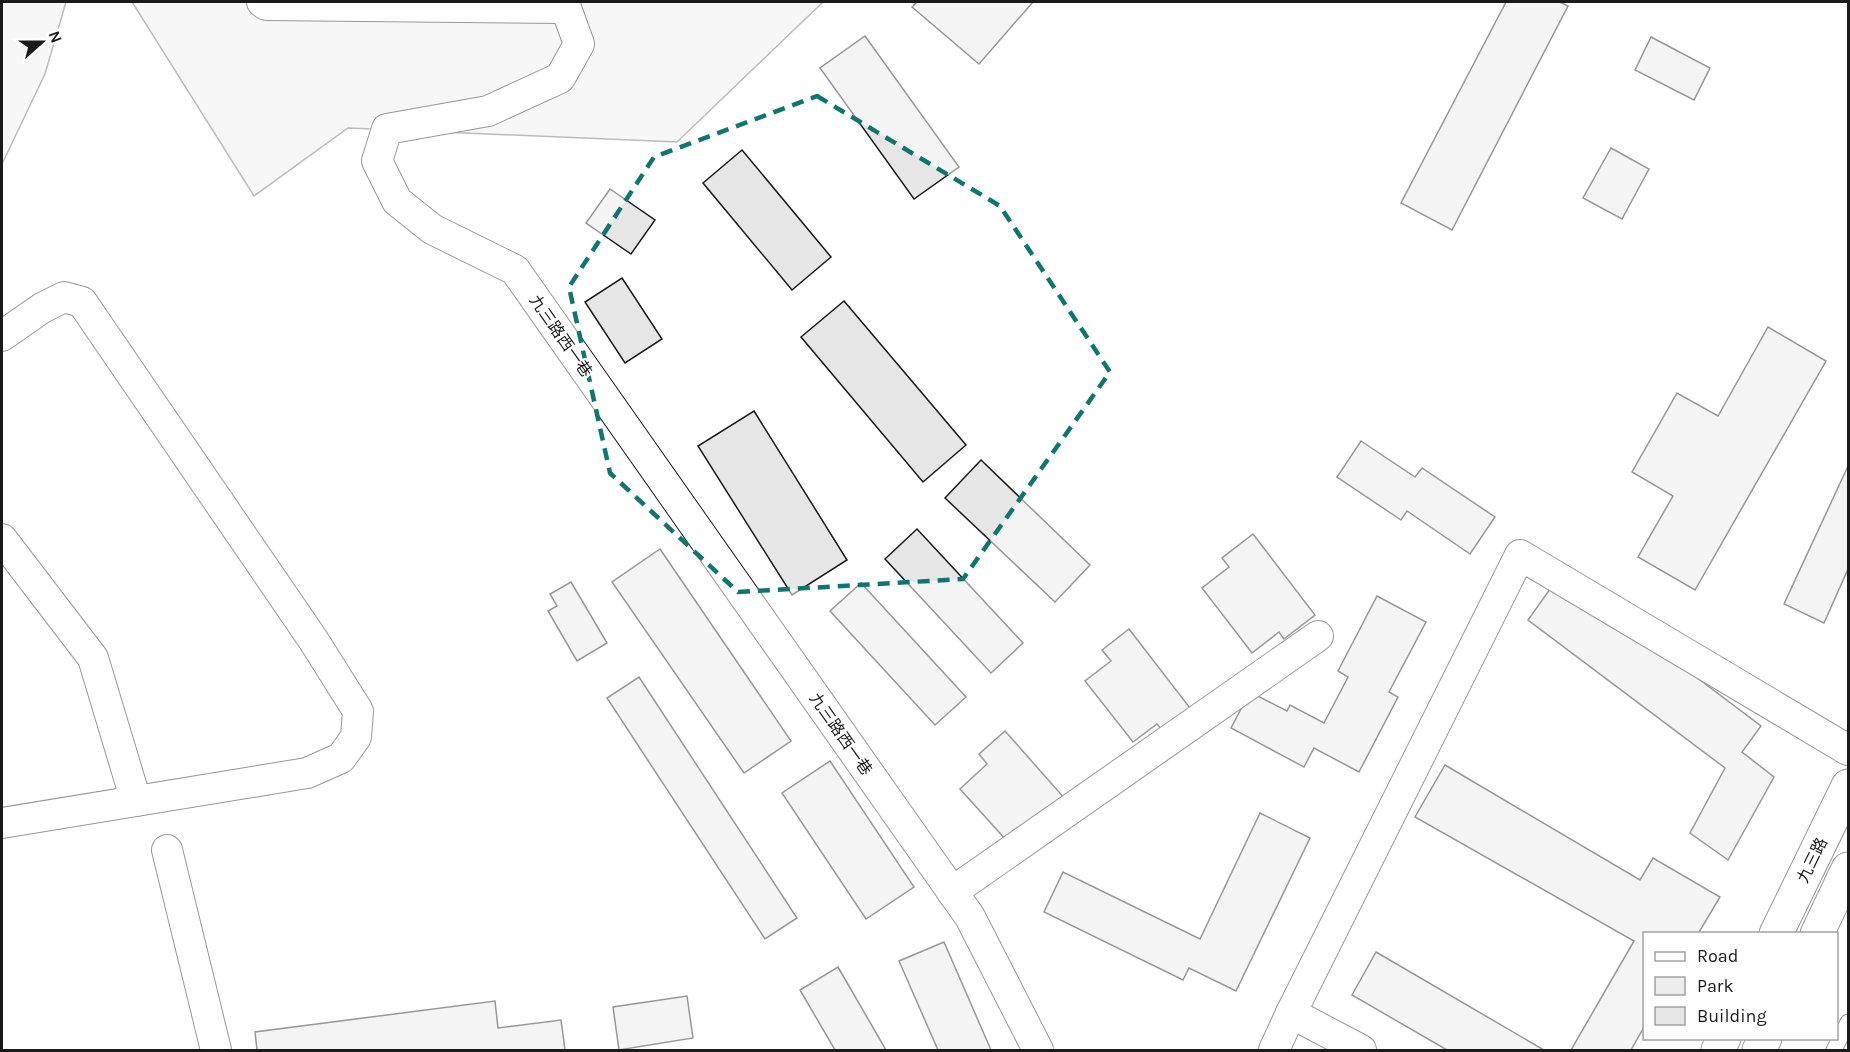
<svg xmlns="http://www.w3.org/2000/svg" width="1850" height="1052" viewBox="0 0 1850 1052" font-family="Karla,'Noto Sans SC',sans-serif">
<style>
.green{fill:#ededed;stroke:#6a6a6a;stroke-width:1.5}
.building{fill:#e6e6e6;stroke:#1a1a1a;stroke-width:1.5}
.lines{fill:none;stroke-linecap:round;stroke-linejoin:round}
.service-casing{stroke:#1a1a1a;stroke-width:17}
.minor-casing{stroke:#1a1a1a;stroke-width:32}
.trunk-casing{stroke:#1a1a1a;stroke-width:35}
.service{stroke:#fff;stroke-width:15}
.minor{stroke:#fff;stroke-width:30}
.trunk{stroke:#fff;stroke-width:33}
.marked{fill:none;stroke:#0f766e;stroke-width:4.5;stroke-dasharray:12 8;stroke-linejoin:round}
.labels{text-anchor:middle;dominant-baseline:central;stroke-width:4.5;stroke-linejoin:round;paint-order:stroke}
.street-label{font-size:16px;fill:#1a1a1a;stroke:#fff}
</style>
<rect width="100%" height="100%" fill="#fff"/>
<g class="green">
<path d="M2,2h64l-21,72 -43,90z"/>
<path d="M132,2h691l-146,140 -329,-14 -94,68z"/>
</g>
<g class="building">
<path d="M917,2h116l-54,62 -67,-57z"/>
<path d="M1506,2h54l8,4 -116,224 -51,-27z"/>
<path d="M865,36l94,131 -45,32 -94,-131z"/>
<path d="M1651,37l59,31 -16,32 -59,-30z"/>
<path d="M1611,148l38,21 -27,50 -39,-21z"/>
<path d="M742,150l89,107 -39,33 -89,-107z"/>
<path d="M610,189l45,31 -24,34 -45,-31z"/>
<path d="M622,278l40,61 -37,24 -40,-61z"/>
<path d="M844,301l122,144 -43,37 -122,-145z"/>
<path d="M1768,327l58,34 -131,229 -57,-33 35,-61 -41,-24 45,-79 41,23z"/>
<path d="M754,411l93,149 -55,35 -94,-149z"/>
<path d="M1361,441l54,36 7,-9 73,49 -25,37 -63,-43 -6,9 -64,-43z"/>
<path d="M981,460l109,105 -35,37 -110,-104z"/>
<path d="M1848,466v103l-24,54 -40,-19z"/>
<path d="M917,529l106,114 -32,30 -106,-114z"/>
<path d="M1253,534l62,81 -31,24 -5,-7 -27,21 -50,-65 27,-21 -7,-9z"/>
<path d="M660,549l131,192 -47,32 -132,-191z"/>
<path d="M571,582l36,61 -30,18 -29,-50 9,-5 -7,-12z"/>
<path d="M1555,582l72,43 134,101 -19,26 32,25 -46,83 -38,-27 35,-65 -197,-148z"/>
<path d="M861,583l105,114 -31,28 -105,-114z"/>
<path d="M1377,596l49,26 -37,70 9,5 -39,75 -45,-24 -10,19 -73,-39 19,-36 37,19 3,-6 34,18 24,-46 -10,-6z"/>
<path d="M1129,629l61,79 -28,22 -5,-6 -24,18 -48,-61 26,-20 -9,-11z"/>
<path d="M639,677l158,241 -32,21 -158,-241z"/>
<path d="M1005,731l62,70 -60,40 -47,-52 27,-25 -8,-10z"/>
<path d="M830,761l84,126 -48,32 -84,-126z"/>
<path d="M1445,765l195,115 13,-22 67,39 -22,37h-54v93l-13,23h-60l63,-109 -219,-124z"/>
<path d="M1260,813l50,25 -74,153 -47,-23 -6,12 -139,-68 19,-40 137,67z"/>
<path d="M944,942l47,108h-53l-39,-89z"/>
<path d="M1376,952l168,98h-97l-95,-55z"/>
<path d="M838,967l48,83h-51l-35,-60z"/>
<path d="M687,996l6,42 -74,12 -6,-43z"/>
<path d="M495,1001l3,27 63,-8 4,30h-308l-2,-18z"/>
</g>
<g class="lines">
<g class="service-casing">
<path id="service" d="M1834,1050l14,-28"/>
</g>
<g class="minor-casing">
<g id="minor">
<path d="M262,2l4,3 300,3 13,36 -19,34 -72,33 -101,18 -10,32 20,40 35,28 83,41 455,647 68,133"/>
<path d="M2,336l40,-28 22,-11 18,5 232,339 44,70 -2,26 -15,21 -34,15 -305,50"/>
<path d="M2,539l91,119 43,143"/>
<path d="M167,850l49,200"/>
<path d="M952,892l366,-256"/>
<path d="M1291,1013l70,37"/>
<path d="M1274,1050l17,-37 229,-458 328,195"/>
</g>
</g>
<g class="trunk-casing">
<g id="trunk">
<path d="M1776,934l72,-148"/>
<path d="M1817,934l31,-65"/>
<path d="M1718,1050l6,-12"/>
<path d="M1759,1050l6,-12"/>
</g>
</g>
<use href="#service" class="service"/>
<use href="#minor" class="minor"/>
<use href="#trunk" class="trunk"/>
</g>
<path d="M0 0H1850V1052H0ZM817,96l183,110 110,166 -147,207 -225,13 -128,-119 -41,-186 85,-130z" fill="#fff" fill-opacity=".55" fill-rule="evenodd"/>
<path class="marked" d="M817,96l183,110 110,166 -147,207 -225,13 -128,-119 -41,-186 85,-130z"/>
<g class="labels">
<g class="street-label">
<text transform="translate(561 336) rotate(55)">九三路西一巷</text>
<text transform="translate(841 734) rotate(55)">九三路西一巷</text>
<text transform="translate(1812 860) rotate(-64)">九三路</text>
</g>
</g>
<rect width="1850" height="1052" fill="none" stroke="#1a1a1a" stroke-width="6"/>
<rect x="1643" y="932" width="195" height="108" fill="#ffffff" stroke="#a3a3a3" stroke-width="1.5"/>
<rect x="1655" y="952" width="30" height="9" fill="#ffffff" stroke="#a3a3a3" stroke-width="1.5"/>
<text x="1697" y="962" font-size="18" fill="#1a1a1a">Road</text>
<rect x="1655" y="977" width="30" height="18" fill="#ededed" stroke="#a3a3a3" stroke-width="1.5"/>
<text x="1697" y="992" font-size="18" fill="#1a1a1a">Park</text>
<rect x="1655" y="1007" width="30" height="18" fill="#e6e6e6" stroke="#a3a3a3" stroke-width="1.5"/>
<text x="1697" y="1022" font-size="18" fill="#1a1a1a">Building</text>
<g transform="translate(42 42) rotate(69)" stroke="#ffffff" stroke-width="4.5" paint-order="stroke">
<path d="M0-4.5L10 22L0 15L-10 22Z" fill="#1a1a1a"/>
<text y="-9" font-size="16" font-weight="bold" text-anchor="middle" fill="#1a1a1a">N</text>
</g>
</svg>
